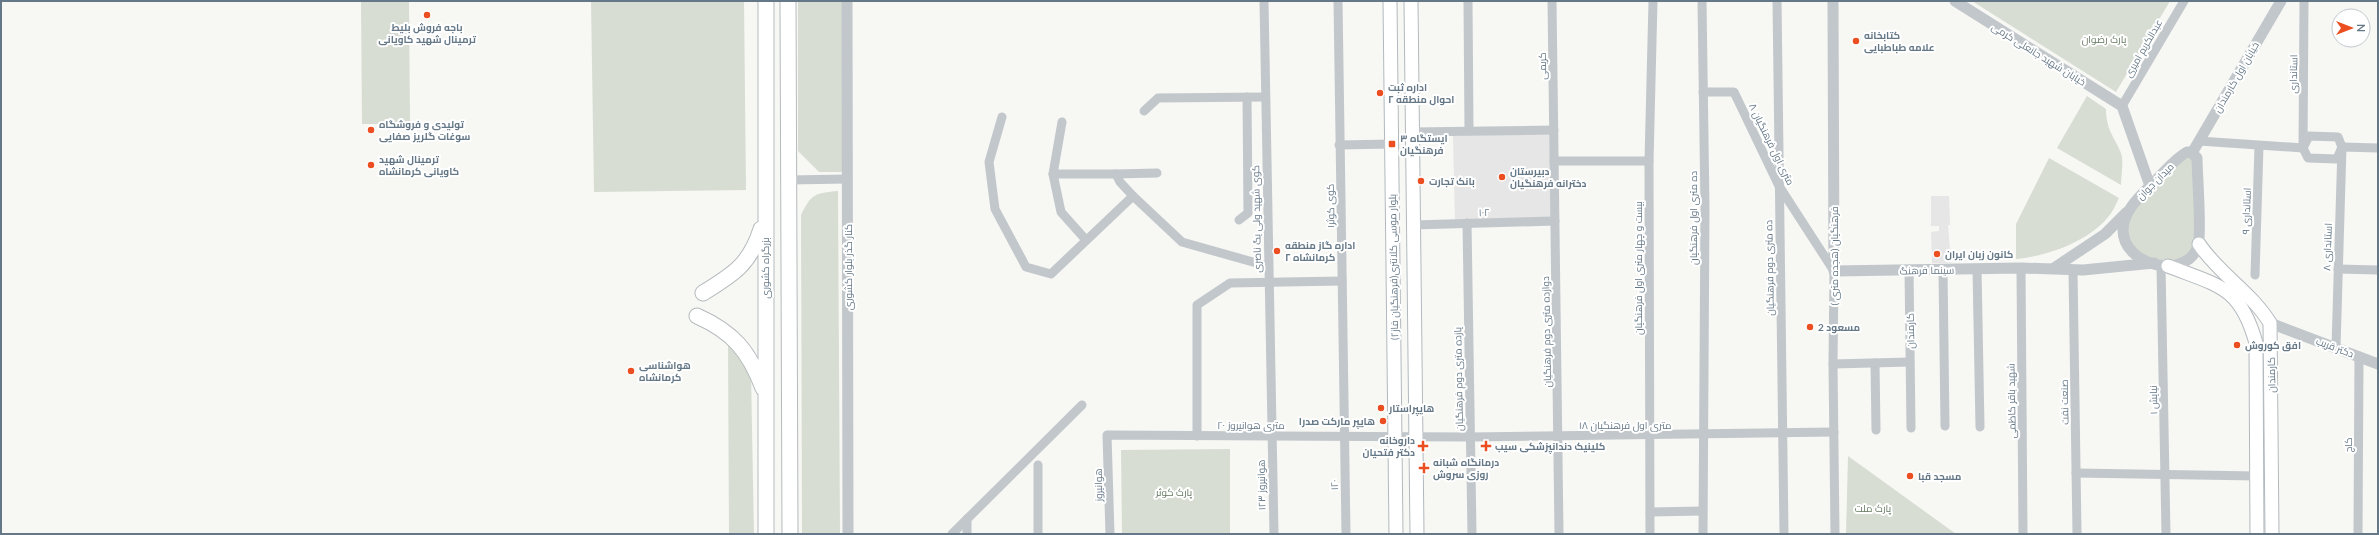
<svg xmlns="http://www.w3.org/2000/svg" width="2379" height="535" viewBox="0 0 2379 535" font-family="Lato,Cairo,sans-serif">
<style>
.built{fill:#e5e6e5}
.green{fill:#d7ddd3}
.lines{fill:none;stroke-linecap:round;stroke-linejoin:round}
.secondary-casing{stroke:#b2b9be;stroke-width:15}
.trunk-casing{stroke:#b5babd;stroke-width:17}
.minor{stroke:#c2c7cb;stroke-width:9}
.tertiary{stroke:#c2c7cb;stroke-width:11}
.secondary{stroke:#fff;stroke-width:13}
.trunk{stroke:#fff;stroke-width:15}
.poi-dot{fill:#eb4f21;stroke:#fff;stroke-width:1.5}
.labels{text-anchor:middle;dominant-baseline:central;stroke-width:4;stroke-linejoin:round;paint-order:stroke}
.poi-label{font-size:10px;font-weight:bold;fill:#657887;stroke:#fff;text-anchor:start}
.park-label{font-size:10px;fill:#657860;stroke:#fff}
.street-label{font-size:10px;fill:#657887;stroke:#fff}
</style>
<rect width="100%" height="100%" fill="#f7f7f4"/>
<g class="built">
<path d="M1550,133l1,85 -96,2 -2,-84z"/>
<path d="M1931,196h18l1,29h-2l3,38h-19l-1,-31 8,-1v-5h-8z"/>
</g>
<g class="green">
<path d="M361,1h48l1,123h-48z"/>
<path d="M591,1h153l2,189 -152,2z"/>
<path d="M798,1h46v171h-25l-21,-21z"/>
<path d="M1972,1h198l-54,91z"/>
<path d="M2087,96l19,13c0,21 8,27 15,44 3,9 0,23 0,32l-64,-37z"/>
<path d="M2184,155l7,1 2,6 4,81 -6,12 -23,9 -29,-9 -9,-10 -5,-15 6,-20z"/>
<path d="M2049,158l70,40c-3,6 -6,14 -11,19 -20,25 -61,39 -92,42v-35z"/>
<path d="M838,191l2,343h-38l-1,-319c10,-21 14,-22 37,-24z"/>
<path d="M728,343l12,10 11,21 3,160h-25z"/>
<path d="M1230,449v85h-108l-1,-84z"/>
<path d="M1848,456l108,78h-110z"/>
</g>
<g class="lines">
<g class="secondary-casing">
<g id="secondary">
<path d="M1390,1l6,533"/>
<path d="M1411,1l6,533"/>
<path d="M2199,244c20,30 52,48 71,79l2,211"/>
<path d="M2168,266c51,20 72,20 88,77l1,191"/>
</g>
</g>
<g class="trunk-casing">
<g id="trunk">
<path d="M766,1v533"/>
<path d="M788,1l2,533"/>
<path d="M703,293c31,-19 47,-29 58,-64"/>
<path d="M697,316c36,16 52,35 66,72"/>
</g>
</g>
<g class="minor">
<path d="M1264,1l10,533"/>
<path d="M1338,1l8,533"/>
<path d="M1468,1l1,130"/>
<path d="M1552,1l7,533"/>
<path d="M1702,1l3,207 -2,326"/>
<path d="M1777,1l7,533"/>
<path d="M1703,92h31l45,94 55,85 -1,93 2,170"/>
<path d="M2122,106l62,-105"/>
<path d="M1144,111l14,-13 107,-1"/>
<path d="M1002,117l-13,45 6,47 31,58 25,7 82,-78"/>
<path d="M1062,122l-9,52h63l4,8 13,14 49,46 85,24"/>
<path d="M1412,132l142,-2"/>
<path d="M2199,141l104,7 1,-147"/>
<path d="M1339,145l53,-1"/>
<path d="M2342,147l36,1"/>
<path d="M1554,161h95"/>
<path d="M1053,174l8,38 25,28"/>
<path d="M1116,174l41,-1"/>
<path d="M788,180l60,-1"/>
<path d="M1239,220l9,-7 -1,-116"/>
<path d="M1467,223l5,311"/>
<path d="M1413,225l142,-4"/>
<path d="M2161,266l5,268"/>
<path d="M2021,268l2,266"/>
<path d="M1977,269l3,158"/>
<path d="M2338,269l40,1"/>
<path d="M1909,270l2,158"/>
<path d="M1943,270l2,156"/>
<path d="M2073,270l4,264"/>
<path d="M2255,275l4,-129"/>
<path d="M2336,347l6,-200 -4,-10 -29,-1 -6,12 5,10 29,1 5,-12"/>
<path d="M1875,363l1,67"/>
<path d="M1833,364l77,-2"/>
<path d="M1197,436v-131l33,-22 112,-2"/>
<path d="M1038,465v69"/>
<path d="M2076,473l181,3"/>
<path d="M1650,512l52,-1"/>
<path d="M952,534l130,-129"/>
<path d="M967,534v-15"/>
<path d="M1110,534l-3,-99 363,2 364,-5"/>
<path d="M1650,534l-1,-373 4,-160"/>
<path d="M2358,534l1,-178"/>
</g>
<g class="tertiary">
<path d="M847,1l1,533"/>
<path d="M1833,1l1,270 187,-3 62,2 71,-7"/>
<path d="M1955,1l167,105 28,80"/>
<path d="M2187,152l5,1 5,5c0,17 5,76 1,88 -12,35 -75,20 -75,-16 0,-19 18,-35 30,-47 11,-10 21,-24 34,-31z"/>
<path d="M2192,153l89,-152"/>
<path d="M2054,268l51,-34 22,-22"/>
<path d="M2270,323l108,41"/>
</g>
<use href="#secondary" class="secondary"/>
<use href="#trunk" class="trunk"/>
</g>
<g class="poi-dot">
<circle cx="427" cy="15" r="4"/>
<circle cx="1856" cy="41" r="4"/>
<circle cx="1380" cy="93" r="4"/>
<circle cx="371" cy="130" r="4"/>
<rect x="1388" y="140" width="8" height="8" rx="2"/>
<circle cx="371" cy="165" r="4"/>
<circle cx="1502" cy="177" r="4"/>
<circle cx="1421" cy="181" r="4"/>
<circle cx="1277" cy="251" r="4"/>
<circle cx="1937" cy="254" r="4"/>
<circle cx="1810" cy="327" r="4"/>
<circle cx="2237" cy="345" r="4"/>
<circle cx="631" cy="371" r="4"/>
<circle cx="1381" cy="408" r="4"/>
<circle cx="1383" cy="421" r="4"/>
<path d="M1421 440h4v4h4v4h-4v4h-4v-4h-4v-4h4z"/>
<path d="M1484 440h4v4h4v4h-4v4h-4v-4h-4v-4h4z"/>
<path d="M1422 462h4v4h4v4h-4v4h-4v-4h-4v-4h4z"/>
<circle cx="1910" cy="476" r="4"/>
</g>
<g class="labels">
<g class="poi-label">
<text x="427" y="27" text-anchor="middle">باجه فروش بلیط<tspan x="427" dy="12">ترمینال شهید کاویانی</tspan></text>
<text x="1864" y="35">کتابخانه<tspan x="1864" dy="12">علامه طباطبایی</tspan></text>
<text x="1388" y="87">اداره ثبت<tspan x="1388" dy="12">احوال منطقه ۲</tspan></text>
<text x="379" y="124">توليدی و فروشگاه<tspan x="379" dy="12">سوغات گلريز صفايی</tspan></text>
<text x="1400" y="138">ایستگاه ۳<tspan x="1400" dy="12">فرهنگیان</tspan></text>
<text x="379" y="159">ترمینال شهید<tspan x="379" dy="12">کاویانی کرمانشاه</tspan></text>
<text x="1510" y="171">دبیرستان<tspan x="1510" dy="12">دخترانه فرهنگیان</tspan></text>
<text x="1429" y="181">بانک تجارت</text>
<text x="1285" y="245">اداره گاز منطقه<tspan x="1285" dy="12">۲ کرمانشاه</tspan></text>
<text x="1945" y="254">کانون زبان ایران</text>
<text x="1818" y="327">مسعود 2</text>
<text x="2245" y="345">افق کوروش</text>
<text x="639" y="365">هواشناسی<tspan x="639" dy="12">کرمانشاه</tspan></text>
<text x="1389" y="408">هایپراستار</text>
<text x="1375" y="421" text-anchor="end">هایپر مارکت صدرا</text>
<text x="1415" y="440" text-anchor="end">داروخانه<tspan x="1415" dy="12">دکتر فتحیان</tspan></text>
<text x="1495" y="446">کلینیک دندانپزشکی سیب</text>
<text x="1433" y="462">درمانگاه شبانه<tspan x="1433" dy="12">روزی سروش</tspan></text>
<text x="1918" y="476">مسجد قبا</text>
</g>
<g class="park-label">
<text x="2104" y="39">پارک رضوان</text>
<text x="1174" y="492">پارک کوثر</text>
<text x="1873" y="508">پارک ملت</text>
</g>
<g class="street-label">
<text transform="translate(2143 48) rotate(-60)">عبدالکریم امیری</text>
<text transform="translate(2039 54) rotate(32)">خیابان شهید جانعلی کرمی</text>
<text transform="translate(1542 66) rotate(-91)">کریمی</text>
<text transform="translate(2293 74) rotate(-89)">استانداری</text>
<text transform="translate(2236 77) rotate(-60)">خیابان اول کارمندان</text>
<text transform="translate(1772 144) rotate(64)">۸ متری اول فرهنگیان</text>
<text transform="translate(2155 181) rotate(-45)">میدان جوان</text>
<text transform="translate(1330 206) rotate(-91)">کوی کوثر۱</text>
<text transform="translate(2246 211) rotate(-88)">استانداری ۹</text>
<text transform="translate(1484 212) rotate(-2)">۱۰۲</text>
<text transform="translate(1693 218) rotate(-90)">ده متری اول فرهنگیان</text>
<text transform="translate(1256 219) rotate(-91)">کوی شهید ولی بگ ناصری</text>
<text transform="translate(2327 247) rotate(-88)">استانداری ۸</text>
<text transform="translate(1834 256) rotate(-90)">فرهنگیان (هجده متری )</text>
<text transform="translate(848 267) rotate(-90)">کنار گذر بلوار کشوری</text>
<text transform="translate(1393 267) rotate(-91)">بلوار موسی کلانتری(فرهنگیان فاز۲)</text>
<text transform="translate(765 268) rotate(-90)">بزرگراه کشوری</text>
<text transform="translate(1638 268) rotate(-90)">بیست و چهار متری اول فرهنگیان</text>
<text transform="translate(1769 268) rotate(-91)">ده متری دوم فرهنگیان</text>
<text transform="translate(1927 270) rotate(-1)">سینما فرهنگ</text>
<text transform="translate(1910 331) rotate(-91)">کارمندان</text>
<text transform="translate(1546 332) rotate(-91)">دوازده متری دوم فرهنگیان</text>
<text transform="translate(2335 347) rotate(21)">دکتر قریب</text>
<text transform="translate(2271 375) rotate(-91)">کارمندان</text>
<text transform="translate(1458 379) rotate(-91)">یازده متری دوم فرهنگیان</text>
<text transform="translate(2153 400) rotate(-91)">نیایش ۱</text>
<text transform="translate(2011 401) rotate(-91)">شهید باقر کاظمی</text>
<text transform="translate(2064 402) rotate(-91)">صنعت نفت</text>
<text x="1251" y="425">۲۰ متری هوانیروز</text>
<text x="1625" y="425">۱۸ متری اول فرهنگیان</text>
<text transform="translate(2348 445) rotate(-90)">کاج</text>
<text transform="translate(1098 485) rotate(-91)">هوانیروز</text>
<text transform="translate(1261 485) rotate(-91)">۱۲۳ هوانیروز</text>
<text transform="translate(1334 485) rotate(-91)">۱۲۰</text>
</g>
</g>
<rect width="2379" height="535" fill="none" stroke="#657887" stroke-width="4"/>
<g transform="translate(2351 28) rotate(90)"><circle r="19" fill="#ffffff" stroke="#c1c9cf"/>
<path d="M0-3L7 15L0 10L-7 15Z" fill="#eb4f21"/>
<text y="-6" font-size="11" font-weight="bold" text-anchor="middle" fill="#657887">N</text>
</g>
</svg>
